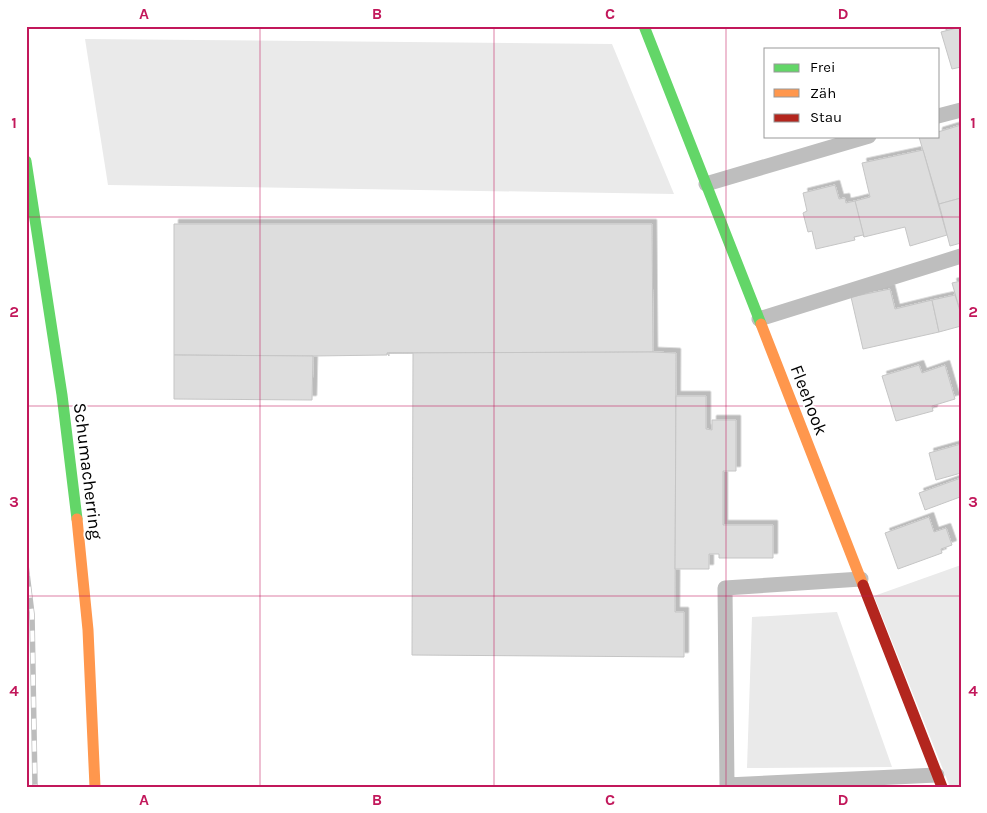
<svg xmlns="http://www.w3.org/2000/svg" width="987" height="813" viewBox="0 0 987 813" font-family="Karla,sans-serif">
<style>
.green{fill:#eaeaea}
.building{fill:#ddd;stroke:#c5c5c5;filter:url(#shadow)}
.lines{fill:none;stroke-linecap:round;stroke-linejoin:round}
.lane{stroke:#bebebe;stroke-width:15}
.fast{stroke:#63d668;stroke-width:11}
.slow{stroke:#ff974d;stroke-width:11}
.jam{stroke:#b3261e;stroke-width:11}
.rail-casing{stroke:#bdbdbd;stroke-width:5.5}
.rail{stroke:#fff;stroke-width:4;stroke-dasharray:11;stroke-linecap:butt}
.grid{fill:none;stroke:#c2185b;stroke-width:1;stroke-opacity:0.55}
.labels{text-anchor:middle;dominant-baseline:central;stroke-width:4;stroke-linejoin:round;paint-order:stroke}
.street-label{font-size:18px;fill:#000;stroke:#fff}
.neatline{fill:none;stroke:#c2185b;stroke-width:2}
.grid-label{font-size:16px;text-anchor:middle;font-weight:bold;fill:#c2185b}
</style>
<defs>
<filter id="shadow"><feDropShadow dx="4.5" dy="-4.5" stdDeviation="0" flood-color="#0004"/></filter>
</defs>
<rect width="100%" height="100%" fill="#fff"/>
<g class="green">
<path d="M85,39l527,5 62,150 -566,-9z"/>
<path d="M961,565v222h-11l-76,-191z"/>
<path d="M837,612l55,155 -145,1 5,-151z"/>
</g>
<g class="building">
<path d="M961,27v40l-9,2 -11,-37z"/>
<path d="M961,125v73l-22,6 -20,-67 19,-1v-4z"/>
<path d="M923,150l24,85 -37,11 -5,-19 -41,10 -9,-36 15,-4 -8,-34z"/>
<path d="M835,185l4,14 6,-1 1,5 9,-2 9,36 -1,-2 -9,2 1,3 -39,9 -4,-18 -4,1 -5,-19 4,-2 -4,-18z"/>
<path d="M961,198v45l-11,3 -11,-42z"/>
<path d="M174,224h478l1,128 -266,1v2l-74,1 -139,-1z"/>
<path d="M961,281v33l-9,-31z"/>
<path d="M890,289l5,20 37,-9 7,32 -76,17 -12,-52z"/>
<path d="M955,295l6,19v12l-22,6 -7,-32z"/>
<path d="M653,352l23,1 -1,259h9v45l-272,-2 1,-302h-24v3l-2,-3z"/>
<path d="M174,355l139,1 -1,44 -138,-1z"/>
<path d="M919,365l3,8 23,-8 10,34 -23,7 1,5 -37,10 -14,-45z"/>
<path d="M676,396h30v33l6,1v-10h24v51h-13v54h50v33h-54v-4h-10v15h-34z"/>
<path d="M961,444v29l-25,7 -7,-27z"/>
<path d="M961,478l-1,19 -35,13 -6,-17z"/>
<path d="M929,517l5,15 12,-4 6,17 -11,4 1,4 -44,16 -13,-36z"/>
</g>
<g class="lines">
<g class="lane">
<path d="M938,116l23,-6"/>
<path d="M706,184l163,-48"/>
<path d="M759,319l202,-63"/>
<path d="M861,579l-136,9 2,197 210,-10"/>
</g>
<g class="fast">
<path d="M644,26l117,298"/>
<path d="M26,161l36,234 15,124"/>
</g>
<g class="slow">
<path d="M761,324l102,261"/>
<path d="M77,519l11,111 7,157"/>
</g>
<path class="jam" d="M863,585l79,202"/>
<g class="rail-casing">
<path id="rail" d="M26,565l6,49 3,173"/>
</g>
<use href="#rail" class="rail"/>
</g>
<path class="grid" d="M260,26v761M494,26v761M726,26v761M26,217h935M26,406h935M26,596h935"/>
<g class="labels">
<g class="street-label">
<text transform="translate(809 400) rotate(69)">Fleehook</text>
<text transform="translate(88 471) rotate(83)">Schumacherring</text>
</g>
</g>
<rect width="987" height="813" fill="none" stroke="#ffffff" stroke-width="55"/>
<rect x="764" y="48" width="175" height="90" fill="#ffffff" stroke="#999999"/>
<rect x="774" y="64" width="25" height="8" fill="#63d668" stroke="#999999"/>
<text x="810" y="72" font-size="15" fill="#000000">Frei</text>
<rect x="774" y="89" width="25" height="8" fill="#ff974d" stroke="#999999"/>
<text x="810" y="98" font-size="15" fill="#000000">Zäh</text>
<rect x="774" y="114" width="25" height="8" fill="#b3261e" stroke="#999999"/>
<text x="810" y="122" font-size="15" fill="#000000">Stau</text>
<rect x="28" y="28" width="932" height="758" class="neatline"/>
<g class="grid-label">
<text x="144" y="19">A</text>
<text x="377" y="19">B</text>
<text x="610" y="19">C</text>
<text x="843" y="19">D</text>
<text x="14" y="128">1</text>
<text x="973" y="128">1</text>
<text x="14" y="317">2</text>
<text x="973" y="317">2</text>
<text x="14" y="507">3</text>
<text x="973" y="507">3</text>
<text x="14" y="696">4</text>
<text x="973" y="696">4</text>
<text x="144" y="805">A</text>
<text x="377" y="805">B</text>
<text x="610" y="805">C</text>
<text x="843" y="805">D</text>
</g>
</svg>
